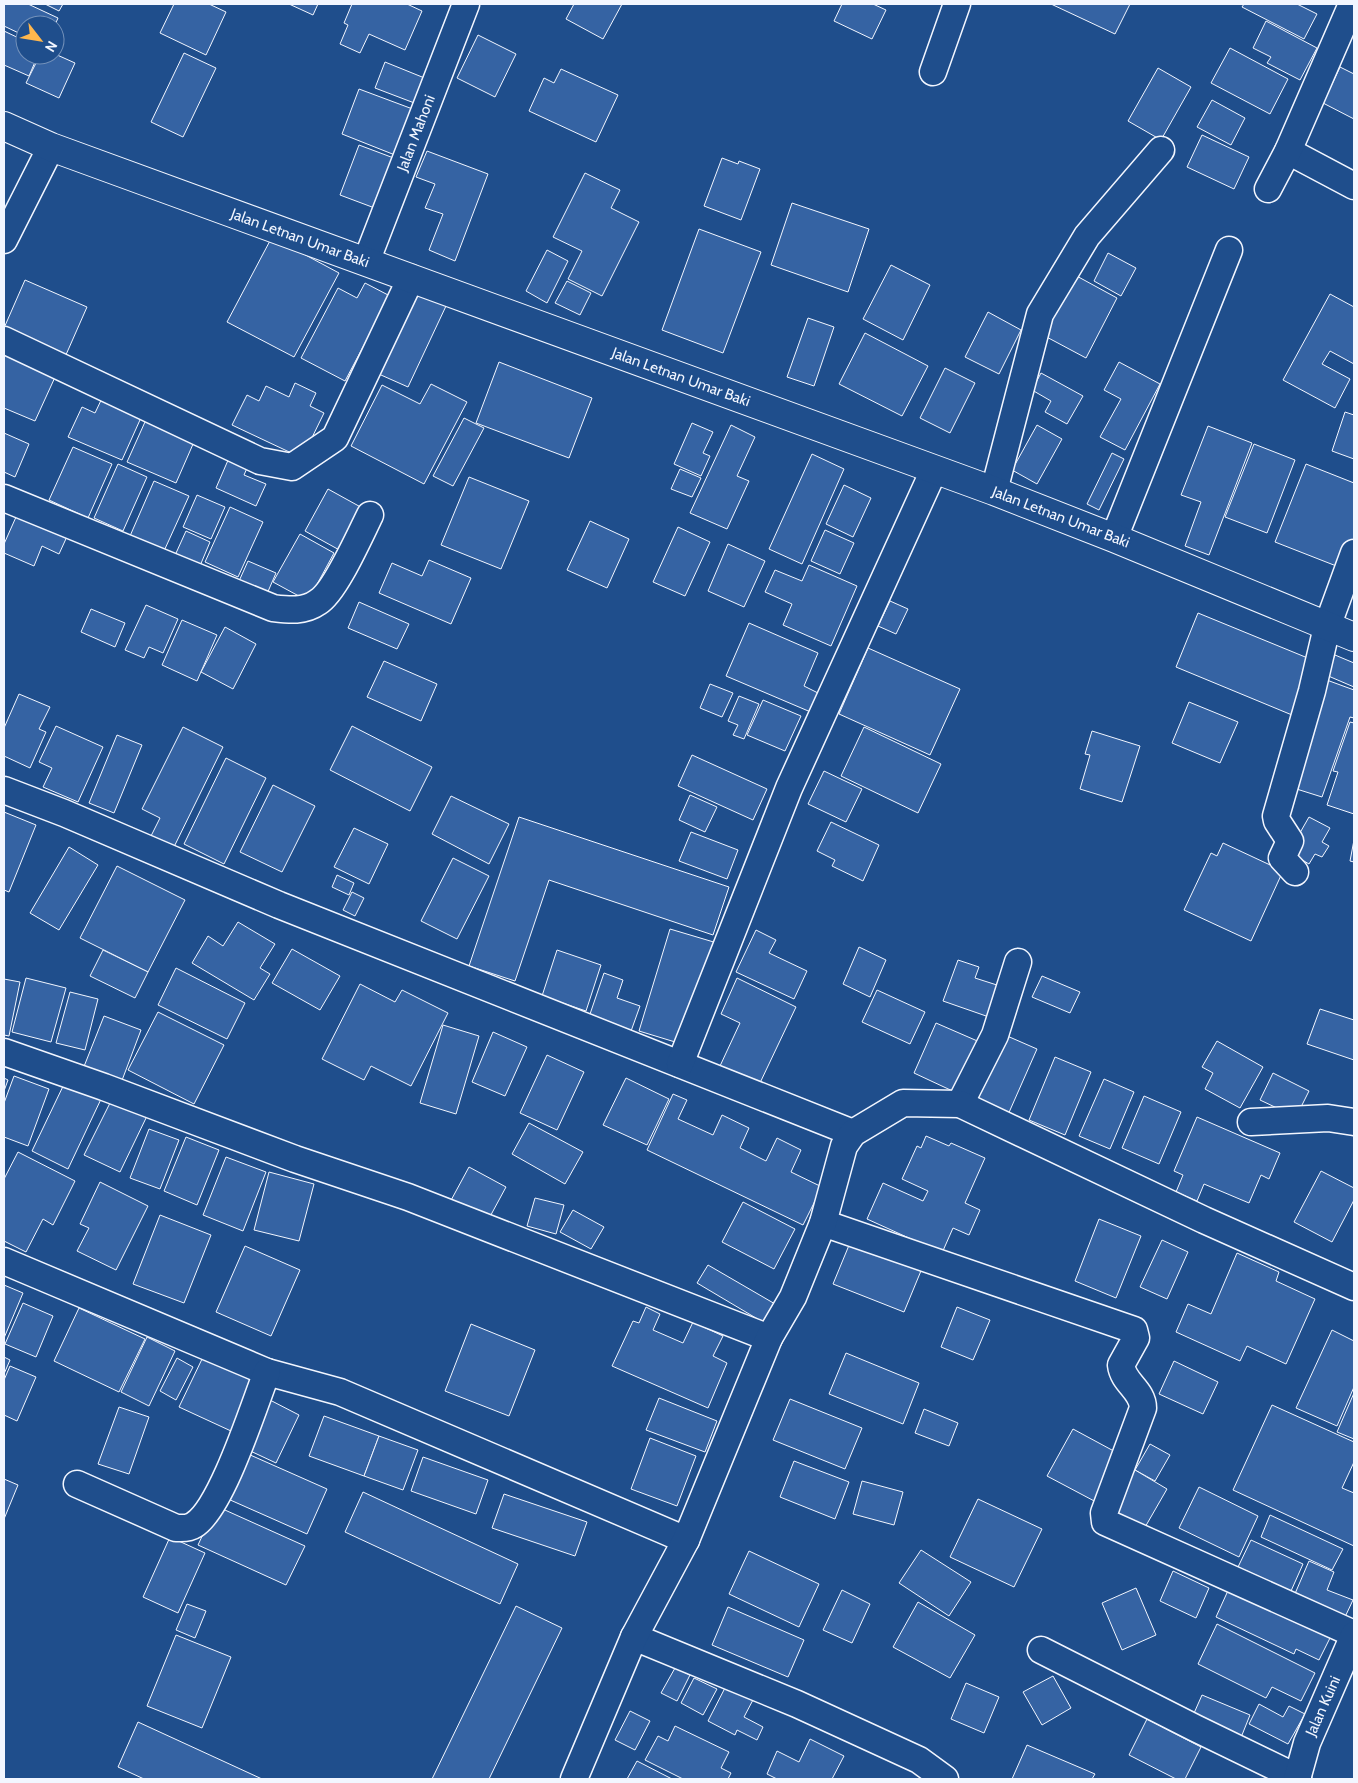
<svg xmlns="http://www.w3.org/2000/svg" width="1358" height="1783" viewBox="0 0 1358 1783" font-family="Cabin,sans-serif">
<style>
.building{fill:#3563a3;stroke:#f2f6ff}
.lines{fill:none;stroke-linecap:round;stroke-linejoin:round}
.street-casing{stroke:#f2f6ff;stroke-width:29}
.secondary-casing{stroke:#f2f6ff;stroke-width:30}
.street{stroke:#1f4e8c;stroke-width:26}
.secondary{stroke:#1f4e8c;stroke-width:28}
.labels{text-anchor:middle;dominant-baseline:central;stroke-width:4;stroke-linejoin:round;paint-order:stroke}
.street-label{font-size:15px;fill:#f2f6ff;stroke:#1f4e8c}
</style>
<rect width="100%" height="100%" fill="#1f4e8c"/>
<g class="building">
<path d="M4,4h24l30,14 -3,7h-30v11l-21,-10z"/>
<path d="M45,4h18l-4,7z"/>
<path d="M174,4h35l17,8 -20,43 -46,-22z"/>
<path d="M289,4h29l-5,11z"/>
<path d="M352,4h55l15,7 -17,39 -36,-16 -9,19 -20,-9 8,-19 -4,-2z"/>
<path d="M574,4h48l-19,35 -37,-20z"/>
<path d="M842,4h31l13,6 -14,29 -38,-18z"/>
<path d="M1051,4h79l-15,30z"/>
<path d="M1244,4h53l20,10 -13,25 -62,-32z"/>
<path d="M1266,21l51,27 -17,32 -33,-17 4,-6 -18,-9z"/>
<path d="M4,31l21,10v14h13l-9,21 -25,-11z"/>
<path d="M478,35l38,19 -21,43 -38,-19z"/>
<path d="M1230,48l58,31 -18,35 -59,-31z"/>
<path d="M184,53l32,15 -33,69 -32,-15z"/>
<path d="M55,54l20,9 -16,35 -33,-15 14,-28z"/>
<path d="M385,62l42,17 -10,25 -42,-16z"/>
<path d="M1340,67l14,7v45l-31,-16z"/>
<path d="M1158,68l33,19 -30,53 -33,-19z"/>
<path d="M561,69l57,26 -22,47 -67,-31 15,-33 10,5z"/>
<path d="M359,89l59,22 -18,46 -58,-23z"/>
<path d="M1212,100l33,18 -14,27 -34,-18z"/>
<path d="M1202,135l47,22 -15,32 -47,-22z"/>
<path d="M359,145l40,15 -19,50 -40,-15z"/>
<path d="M427,151l61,23 -33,87 -26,-11 14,-36 -18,-6 10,-24 -19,-7z"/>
<path d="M722,158l16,6 1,-3 21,8 -19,51 -37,-14z"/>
<path d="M585,173l35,17 -9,18 28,14 -37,74 -34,-17 14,-28 -29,-14z"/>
<path d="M792,203l77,26 -21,63 -77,-27z"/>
<path d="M699,229l62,23 -38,101 -61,-23z"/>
<path d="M272,237l67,36 -45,84 -67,-35z"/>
<path d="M547,250l21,11 -21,42 -21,-12z"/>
<path d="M1108,253l28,15 -15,28 -27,-15z"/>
<path d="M891,265l39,20 -27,55 -40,-21z"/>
<path d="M1073,274l44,24 -31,60 -45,-24z"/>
<path d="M25,280l62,27 -22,50 -61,-29z"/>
<path d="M567,281l24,12 -11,22 -25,-12z"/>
<path d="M365,283l25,13 -45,85 -44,-23 37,-70 19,10z"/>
<path d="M410,289l36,17 -38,81 -36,-16z"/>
<path d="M1330,294l24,13v57l-24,-13 -8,13 28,15 -15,29 -52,-28z"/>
<path d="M988,312l33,18 -22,44 -34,-17z"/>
<path d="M808,318l26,9 -20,59 -27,-9z"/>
<path d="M865,333l63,33 -26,50 -63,-32z"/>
<path d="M4,352l52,23 -21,46 -31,-13z"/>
<path d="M499,362l93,36 -23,60 -93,-35z"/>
<path d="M1119,362l41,22 -35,66 -25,-13 21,-38 -17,-9z"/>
<path d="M945,368l30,15 -25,50 -30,-15z"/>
<path d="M1041,373l42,23 -16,28 -22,-12 6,-11 -19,-11z"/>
<path d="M295,383l21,10 -6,13 14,7 -22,45 -70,-33 15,-30 12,6 7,-15 23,11z"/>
<path d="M431,384l36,18 -43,82 -73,-38 31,-61 38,19z"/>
<path d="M104,394l40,17 -22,49 -54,-23 14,-30 13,6z"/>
<path d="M1345,412l9,3v44l-22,-8z"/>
<path d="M149,413l48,22 -21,48 -49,-21z"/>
<path d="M464,418l20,10 -31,58 -20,-10z"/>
<path d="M692,423l21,9 -10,21 7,3 -9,20 -27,-12z"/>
<path d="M731,425l24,12 -18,39 12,5 -22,48 -37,-16z"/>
<path d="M1037,425l25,14 -25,45 -25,-14z"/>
<path d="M1208,426l44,17 -43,112 -24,-9 16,-44 -20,-7z"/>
<path d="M4,433l25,11 -14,33 -11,-5z"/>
<path d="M1254,444l41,16 -28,73 -42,-16z"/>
<path d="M73,447l39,17 -24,54 -39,-18z"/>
<path d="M232,451l19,8 -7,16 22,9 -10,22 -40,-18z"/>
<path d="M1112,453l12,6 -25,51 -12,-6z"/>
<path d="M812,454l32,15 -42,95 -33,-15z"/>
<path d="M118,464l29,13 -24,54 -29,-13z"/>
<path d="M1306,464l48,19v60l-10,26 -69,-27z"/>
<path d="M680,469l21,9 -9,19 -21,-8z"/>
<path d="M469,477l60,24 -28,68 -60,-24z"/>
<path d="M154,481l35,15 -25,55 -34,-15z"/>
<path d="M844,485l27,13 -18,39 -27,-13z"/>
<path d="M328,489l38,21 -23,42 -38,-21z"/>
<path d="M197,495l28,12 -14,32 -28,-12z"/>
<path d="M230,507l33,15 -25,55 -33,-15z"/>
<path d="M20,508l50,22 -11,24 -17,-8 -8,20 -30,-13v-9z"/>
<path d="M590,521l39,18 -22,49 -40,-18z"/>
<path d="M678,527l32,15 -25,54 -32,-14z"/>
<path d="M825,530l29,13 -14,31 -29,-13z"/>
<path d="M186,531l24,11 -13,31 -25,-11z"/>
<path d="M300,534l34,19 -26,48 -35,-19z"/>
<path d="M728,544l37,17 -21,46 -36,-16z"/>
<path d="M429,560l42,18 -20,46 -72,-31 13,-30 30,13z"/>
<path d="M248,561l28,12 -13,30 -28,-13z"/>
<path d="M809,565l48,21 -26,60 -48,-21 9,-21 -27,-12 10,-22 27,11z"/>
<path d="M890,601l18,8 -12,25 -18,-8z"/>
<path d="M359,602l50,22 -12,25 -49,-21z"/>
<path d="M146,605l32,14 -15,34 -14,-6 -5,11 -19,-8z"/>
<path d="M91,609l34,14 -10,24 -34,-15z"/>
<path d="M1198,613l117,48 -23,54 -116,-48z"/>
<path d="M182,620l35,15 -20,46 -35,-16z"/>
<path d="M749,623l69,30 -14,33 16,8 -7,19 -87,-37z"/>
<path d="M225,627l31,17 -23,45 -32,-17z"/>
<path d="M868,648l92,41 -30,66 -91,-41z"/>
<path d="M1335,655l19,8v24l-28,-12z"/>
<path d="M384,661l53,23 -16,37 -54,-24z"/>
<path d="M1324,679l30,11v28l-4,-1 -28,80 -35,-11z"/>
<path d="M710,684l23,9 -11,24 -22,-9z"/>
<path d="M19,694l31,13 -11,22 7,3 -16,36 -26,-12v-28z"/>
<path d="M739,696l20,8 -15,35 -11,-4 5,-10 -10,-4z"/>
<path d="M763,700l38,16 -16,35 -38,-16z"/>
<path d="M1189,702l49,20 -18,41 -48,-20z"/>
<path d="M1350,722l4,1v91l-27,-9 11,-33 -5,-1z"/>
<path d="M56,726l47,21 -25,55 -35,-15 9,-19 -13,-6z"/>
<path d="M352,726l80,41 -22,44 -80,-41z"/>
<path d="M183,727l40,20 -52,106 -23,-11 12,-24 -18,-9z"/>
<path d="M864,727l77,37 -23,49 -77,-37z"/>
<path d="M1092,731l48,15 -18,56 -42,-13 10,-34 -5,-1z"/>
<path d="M117,735l25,10 -28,68 -25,-10z"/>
<path d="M692,755l75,34 -14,31 -75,-34z"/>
<path d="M226,758l40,20 -42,86 -40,-20z"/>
<path d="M824,771l38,18 -16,33 -38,-18z"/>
<path d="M273,785l42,21 -33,66 -42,-20z"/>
<path d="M690,795l27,12 -12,25 -26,-12z"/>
<path d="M451,796l58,28 -20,40 -57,-30z"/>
<path d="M4,812l32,13 -27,67 -5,-2z"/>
<path d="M519,817l210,70 -16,48 -164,-55 -34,101 -46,-15z"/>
<path d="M1309,817l21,11 -8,14 7,4 -7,11 -7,-3 -6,10 -20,-12z"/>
<path d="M831,822l48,23 -16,36 -31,-15 3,-6 -18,-9z"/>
<path d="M354,828l34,16 -19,40 -35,-17z"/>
<path d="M691,832l47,18 -11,29 -48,-18z"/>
<path d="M1354,840v22l-4,-1z"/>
<path d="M1223,843l60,28 -32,70 -67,-31 27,-57 6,3z"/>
<path d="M69,847l29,18 -39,65 -29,-17z"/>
<path d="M453,858l36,18 -32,63 -36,-18z"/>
<path d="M117,866l68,34 -37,72 -68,-34z"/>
<path d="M337,875l17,8 -5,12 -17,-8z"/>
<path d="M352,892l12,6 -9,18 -12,-6z"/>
<path d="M238,922l37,22 -15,24 10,6 -16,26 -62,-37 16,-27 15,10z"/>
<path d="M670,929l47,14 -32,102 -46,-14z"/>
<path d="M756,930l20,10 -7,13 38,18 -13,28 -58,-27z"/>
<path d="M859,947l27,13 -16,37 -27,-13z"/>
<path d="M292,949l48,27 -20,34 -48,-27z"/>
<path d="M103,950l45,22 -13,26 -45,-22z"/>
<path d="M557,950l44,15 -15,46 -44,-15z"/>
<path d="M958,960l21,7 -4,11 25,8 -11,31 -46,-16z"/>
<path d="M176,968l69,35 -18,36 -69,-34z"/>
<path d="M604,973l19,7 -6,18 23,8 -10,28 -42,-14z"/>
<path d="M1042,976l38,16 -10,21 -38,-16z"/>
<path d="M26,978l40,10 -15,54 -39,-10z"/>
<path d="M737,978l59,29 -37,78 -39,-19 20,-43 -19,-9z"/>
<path d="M4,979l16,3 -11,54 -5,-1z"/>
<path d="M360,984l35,18 7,-12 46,23 -37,73 -40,-20 -7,14 -42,-21z"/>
<path d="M877,990l48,22 -15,32 -48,-22z"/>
<path d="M70,992l28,7 -13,51 -29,-7z"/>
<path d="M1320,1009l34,11v40l-47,-16z"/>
<path d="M158,1012l66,33 -30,59 -66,-34z"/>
<path d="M104,1016l37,14 -20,53 -38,-14z"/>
<path d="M936,1023l46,20 -23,51 -45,-21z"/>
<path d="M443,1025l36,11 -23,78 -36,-11z"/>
<path d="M493,1032l34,15 -22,49 -33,-14z"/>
<path d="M998,1032l39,17 -30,68 -39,-17z"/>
<path d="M1217,1041l46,26 -23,41 -35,-19 8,-16 -11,-6z"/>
<path d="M547,1055l37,17 -27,58 -37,-17z"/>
<path d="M1055,1057l36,15 -26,63 -36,-15z"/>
<path d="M1273,1073l36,18 -13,26 -36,-17z"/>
<path d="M14,1076l35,13 -21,57 -24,-9v-34z"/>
<path d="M4,1078l4,2 -4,11z"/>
<path d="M626,1078l43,21 -22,46 -44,-20z"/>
<path d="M1104,1079l30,13 -24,57 -31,-13z"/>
<path d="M66,1080l36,17 -34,72 -36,-18z"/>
<path d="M673,1094l14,6 -9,19 35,16 9,-20 27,13 -9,20 26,13 11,-23 24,12 -10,22 31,15 -19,38 -156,-75z"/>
<path d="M1144,1096l37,16 -22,52 -37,-16z"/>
<path d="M112,1099l35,17 -27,56 -36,-17z"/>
<path d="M1197,1117l83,36 -11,26 -8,-4 -12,28 -45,-19 -7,17 -21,-9 7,-17 -9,-4z"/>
<path d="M529,1123l54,29 -18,32 -53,-30z"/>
<path d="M149,1129l30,11 -19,49 -30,-11z"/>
<path d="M926,1136l23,10 2,-3 34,15 -20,45 15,7 -11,25 -16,-7 -11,25 -75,-34 16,-36 40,18 5,-10 -26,-12 15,-33 4,2z"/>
<path d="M186,1137l33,13 -22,55 -33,-14z"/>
<path d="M18,1152l57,29 -22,44 -10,-6 -17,33 -22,-11v-62z"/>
<path d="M226,1157l40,15 -23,59 -40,-16z"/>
<path d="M469,1167l37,20 -20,37 -37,-20z"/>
<path d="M1321,1171l33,17v12l-22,42 -38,-20z"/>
<path d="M269,1172l45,12 -15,57 -45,-11z"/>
<path d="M100,1182l48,24 -32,64 -39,-19 12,-23 -9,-4z"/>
<path d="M535,1198l29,7 -8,29 -29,-8z"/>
<path d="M743,1202l52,27 -21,40 -52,-27z"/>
<path d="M573,1210l31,17 -13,22 -31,-17z"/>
<path d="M160,1215l51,20 -27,68 -51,-19z"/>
<path d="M1099,1219l42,17 -25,62 -41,-17z"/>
<path d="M852,1238l71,28 -19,46 -71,-28z"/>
<path d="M1162,1240l26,12 -21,47 -27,-12z"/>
<path d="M245,1246l55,24 -29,66 -55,-24z"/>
<path d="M1237,1253l42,19 -3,9 39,18 -29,65 -39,-18 -7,15 -64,-29 12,-28 23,10z"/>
<path d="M708,1265l74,43 -11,19 -74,-44z"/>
<path d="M4,1285l19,8 -19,45z"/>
<path d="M23,1303l30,13 -17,41 -31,-13z"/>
<path d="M646,1307l14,7 -7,16 30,13 10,-21 30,14 -10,20 14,7 -19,45 -96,-42 21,-45 6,2z"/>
<path d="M957,1307l33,13 -17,40 -32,-13z"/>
<path d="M79,1308l66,31 -26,53 -65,-31z"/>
<path d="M471,1324l64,26 -26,66 -64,-25z"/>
<path d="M1332,1330l22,11v46l-17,39 -41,-18z"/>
<path d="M147,1337l28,14 -26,55 -28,-14z"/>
<path d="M846,1353l73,30 -16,41 -74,-30z"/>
<path d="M4,1357l6,3 -6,14z"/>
<path d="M203,1357l52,25 -24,49 -52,-24z"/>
<path d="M177,1358l16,9 -17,33 -16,-9z"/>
<path d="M1174,1361l44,21 -15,32 -44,-20z"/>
<path d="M10,1366l26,11 -19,44 -13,-6v-35z"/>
<path d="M1354,1393v46l-17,-7z"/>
<path d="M659,1398l58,23 -12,31 -59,-22z"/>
<path d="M268,1399l31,16 -23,48 -32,-15z"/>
<path d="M790,1399l72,29 -17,41 -72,-29z"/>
<path d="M1272,1405l82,37v20l-12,26 12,5v53l-121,-56z"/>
<path d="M119,1407l30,10 -20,57 -31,-10z"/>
<path d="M924,1409l34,14 -9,23 -34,-13z"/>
<path d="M324,1416l55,20 -15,40 -55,-20z"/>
<path d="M1073,1429l50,27 -25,47 -51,-27z"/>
<path d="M379,1436l39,14 -15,40 -39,-14z"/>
<path d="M650,1438l46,18 -19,50 -46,-17z"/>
<path d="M1150,1444l20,11 -15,26 -20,-11z"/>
<path d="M248,1454l79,35 -20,45 -79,-35z"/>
<path d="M423,1457l65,23 -12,34 -65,-23z"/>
<path d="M794,1461l55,21 -14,37 -55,-22z"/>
<path d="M1135,1470l32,19 -23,40 -32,-19z"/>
<path d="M4,1479l14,6 -14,34z"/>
<path d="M862,1481l41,11 -9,33 -41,-11z"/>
<path d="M1199,1487l59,29 -19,41 -60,-29z"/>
<path d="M363,1492l155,72 -18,40 -155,-72z"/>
<path d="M504,1494l83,28 -12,34 -83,-28z"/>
<path d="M978,1499l64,30 -28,58 -64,-30z"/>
<path d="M216,1506l89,40 -19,39 -88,-40z"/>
<path d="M1270,1515l73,34 -11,21 -71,-33z"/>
<path d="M170,1537l35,16 -27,60 -35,-16z"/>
<path d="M1251,1540l52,24 -12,27 -53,-24z"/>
<path d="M921,1550l50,32 -22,34 -50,-33z"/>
<path d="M749,1551l70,33 -20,43 -70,-33z"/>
<path d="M1309,1561l25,11 -7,18 26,10 -8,17 -51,-21z"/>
<path d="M1173,1571l36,17 -13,30 -36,-17z"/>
<path d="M1231,1584l101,50 -13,26 -23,-11 -2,5 -78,-37z"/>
<path d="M1136,1588l20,47 -34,15 -20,-47z"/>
<path d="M842,1590l28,14 -18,39 -29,-13z"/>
<path d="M918,1602l57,33 -25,43 -57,-31z"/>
<path d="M187,1604l19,7 -11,27 -19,-8z"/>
<path d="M516,1606l46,22 -73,151h-57z"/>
<path d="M728,1607l76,33 -16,37 -76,-32z"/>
<path d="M1217,1624l98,49 -14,28 -29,-14 -6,11 -68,-34z"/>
<path d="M176,1635l55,22 -29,71 -55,-22z"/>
<path d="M675,1668l15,7 -13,26 -16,-8z"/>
<path d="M1053,1676l18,32 -29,17 -19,-33z"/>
<path d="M694,1678l23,11 -14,26 -22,-12z"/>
<path d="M966,1683l33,14 -15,36 -33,-14z"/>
<path d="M727,1684l27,14 -10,19 19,10 -6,13 -20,-10 -2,5 -27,-14z"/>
<path d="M1202,1695l48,20 -10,25 -49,-20z"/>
<path d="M1259,1704l24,13 6,-11 16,8 -17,30 -39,-20z"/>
<path d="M630,1711l20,10 -15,29 -20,-10z"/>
<path d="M1147,1719l54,28 -16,32h-9l-47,-24z"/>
<path d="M138,1722l124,57h-118l-26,-12z"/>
<path d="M675,1726l54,26 -8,16 10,5 -3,6h-45l-38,-19 13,-24 10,5z"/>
<path d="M810,1739l34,17 -12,23h-55l-10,-5 10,-23 22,11z"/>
<path d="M1027,1745l68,29 -3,5h-80z"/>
<path d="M637,1761l35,18h-45z"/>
</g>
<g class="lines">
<g class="street-casing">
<g id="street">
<path d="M933,72l24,-68"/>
<path d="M1288,151l66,35"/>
<path d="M1268,189l20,-38 64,-147"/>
<path d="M4,240l47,-93"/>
<path d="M366,262l100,-258"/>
<path d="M4,340l256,121 32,6 43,-29 76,-160"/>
<path d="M994,491l46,-177 47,-78 74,-86"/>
<path d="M4,498l269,110c16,2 31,4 45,-6 17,-10 42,-67 52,-87"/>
<path d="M1114,538l115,-288"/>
<path d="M4,790l60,23 215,92 574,228"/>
<path d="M1295,872l-13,-14 8,-17 -13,-20 -1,-5 36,-125 15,-64 27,-74"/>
<path d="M4,1052l100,35 191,72 113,38 361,141"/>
<path d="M680,1064l109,-276 145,-318"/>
<path d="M960,1104l35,-69 23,-73"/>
<path d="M1251,1122l77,-4 26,4"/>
<path d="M823,1223l311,107 2,8 -15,27c2,18 22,25 22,43l-39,105 1,9 249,112"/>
<path d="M4,1261l263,111 73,20 346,148"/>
<path d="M77,1484l99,44c6,0 12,1 18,-3 28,-17 60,-120 73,-153"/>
<path d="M634,1637l163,67 122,56 26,19"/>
<path d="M1041,1650l154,78 103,50"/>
<path d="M574,1779l60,-142 52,-97 83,-202 24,-41 30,-74 21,-77 9,-13 50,-30 57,1 244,116 150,67"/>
<path d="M1297,1779l10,-36 47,-108"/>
</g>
</g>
<g class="secondary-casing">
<path id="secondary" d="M4,126l47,21 943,344 120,47 240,99"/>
</g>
<use href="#street" class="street"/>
<use href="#secondary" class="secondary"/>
</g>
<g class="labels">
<g class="street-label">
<text transform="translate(416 133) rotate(-69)">Jalan Mahoni</text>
<text transform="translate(300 238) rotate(20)">Jalan Letnan Umar Baki</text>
<text transform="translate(681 377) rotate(20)">Jalan Letnan Umar Baki</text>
<text transform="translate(1061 517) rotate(21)">Jalan Letnan Umar Baki</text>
<text transform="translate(1323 1706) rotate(-66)">Jalan Kuini</text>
</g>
</g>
<rect width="1358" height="1783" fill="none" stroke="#f2f6ff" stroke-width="10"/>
<g transform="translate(40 40) rotate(121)"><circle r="24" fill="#1f4e8c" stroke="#7391ba"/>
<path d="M0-4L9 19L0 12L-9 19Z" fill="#ffb74d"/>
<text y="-8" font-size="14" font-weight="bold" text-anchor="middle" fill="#f2f6ff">N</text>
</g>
</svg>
